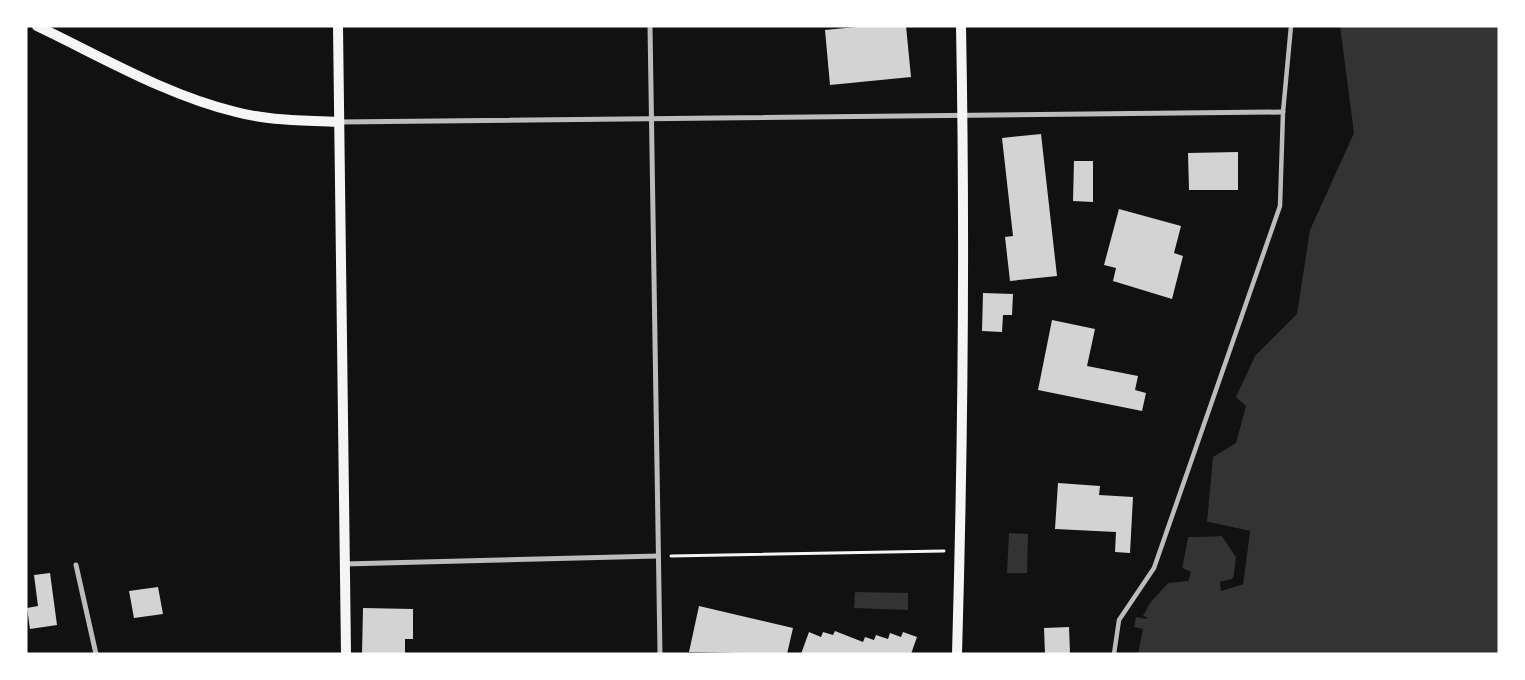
<svg xmlns="http://www.w3.org/2000/svg" width="1525" height="680" viewBox="0 0 1525 680" font-family="'Open Sans',sans-serif">
<style>
.water{fill:#333}
.pier{fill:#111}
.building{fill:#d3d3d3}
.lines{fill:none;stroke-linecap:round;stroke-linejoin:round}
.path{stroke:#f5f5f5;stroke-width:3}
.pedestrian{stroke:#bcbcbc;stroke-width:4.5}
.minor{stroke:#bcbcbc;stroke-width:5}
.secondary{stroke:#f5f5f5;stroke-width:10}
</style>
<rect width="100%" height="100%" fill="#111"/>
<g class="water">
<path d="M1340,26h159v628h-361l5,-25 -9,-2 2,-10 11,2v-2l-4,-1 7,-13 18,-20 20,-2 3,-9 -9,-4 6,-31 34,-1 14,21 -2,19 -2,3 -12,3 1,9 22,-7 7,-53 -43,-9 6,-65 23,-14 10,-37 -10,-9 19,-41 42,-42 13,-84 44,-97z"/>
<path d="M1009,533l19,1 -1,39h-20z"/>
<path d="M855,592l53,1v17l-54,-2z"/>
</g>
<path class="pier" d="M1204,521l46,10 -7,53 -22,7 -1,-9 12,-3 2,-3 2,-19 -14,-21 -34,1 -6,31 9,4 -3,9h-15l1,-3h12l2,-5 -8,-5 6,-33 36,-1 17,23 -3,21 -3,3 -10,3v4l18,-6 7,-49 -42,-9z"/>
<g class="building">
<path d="M866,26h40l5,51 -81,8 -5,-55z"/>
<path d="M1041,134l16,142 -47,5 -5,-44 8,-1 -11,-98z"/>
<path d="M1238,152v38h-49l-1,-37z"/>
<path d="M1074,161h19v41l-20,-1z"/>
<path d="M1119,209l62,17 -7,27 9,3 -11,43 -59,-18 3,-13 -12,-3z"/>
<path d="M983,293l30,1 -1,21h-9l-1,17 -20,-1z"/>
<path d="M1052,320l43,9 -8,37 51,10 -3,14 11,3 -4,18 -104,-21z"/>
<path d="M1058,483l42,3 -1,9 34,2 -3,56 -15,-1 1,-20 -61,-3z"/>
<path d="M50,573l7,52 -27,4 -3,-21 11,-2 -4,-31z"/>
<path d="M158,587l5,27 -29,4 -5,-27z"/>
<path d="M699,606l94,22 -6,26 -98,-2z"/>
<path d="M363,608l50,1v30h-8v14l-43,1z"/>
<path d="M1069,627l1,26 -25,1 -1,-26z"/>
<path d="M835,631l28,11 2,-5 9,3 2,-5 12,4 2,-6 11,4 2,-5 14,5 -6,17h-110l8,-22 12,5 2,-5 10,3z"/>
</g>
<g class="lines">
<path class="path" d="M671,556l273,-5"/>
<path class="pedestrian" d="M1114,654l5,-34 35,-52 126,-362 3,-94 8,-86"/>
<g class="minor">
<path d="M650,26l10,628"/>
<path d="M339,122l944,-10"/>
<path d="M344,564l314,-8"/>
<path d="M76,565l20,89"/>
</g>
<g class="secondary">
<path d="M37,26c65,31 129,69 199,86 33,9 69,8 102,10"/>
<path d="M338,26l8,628"/>
<path d="M957,654c6,-209 8,-419 4,-628"/>
</g>
</g>
<rect width="1525" height="680" fill="none" stroke="#ffffff" stroke-width="55"/>
</svg>
